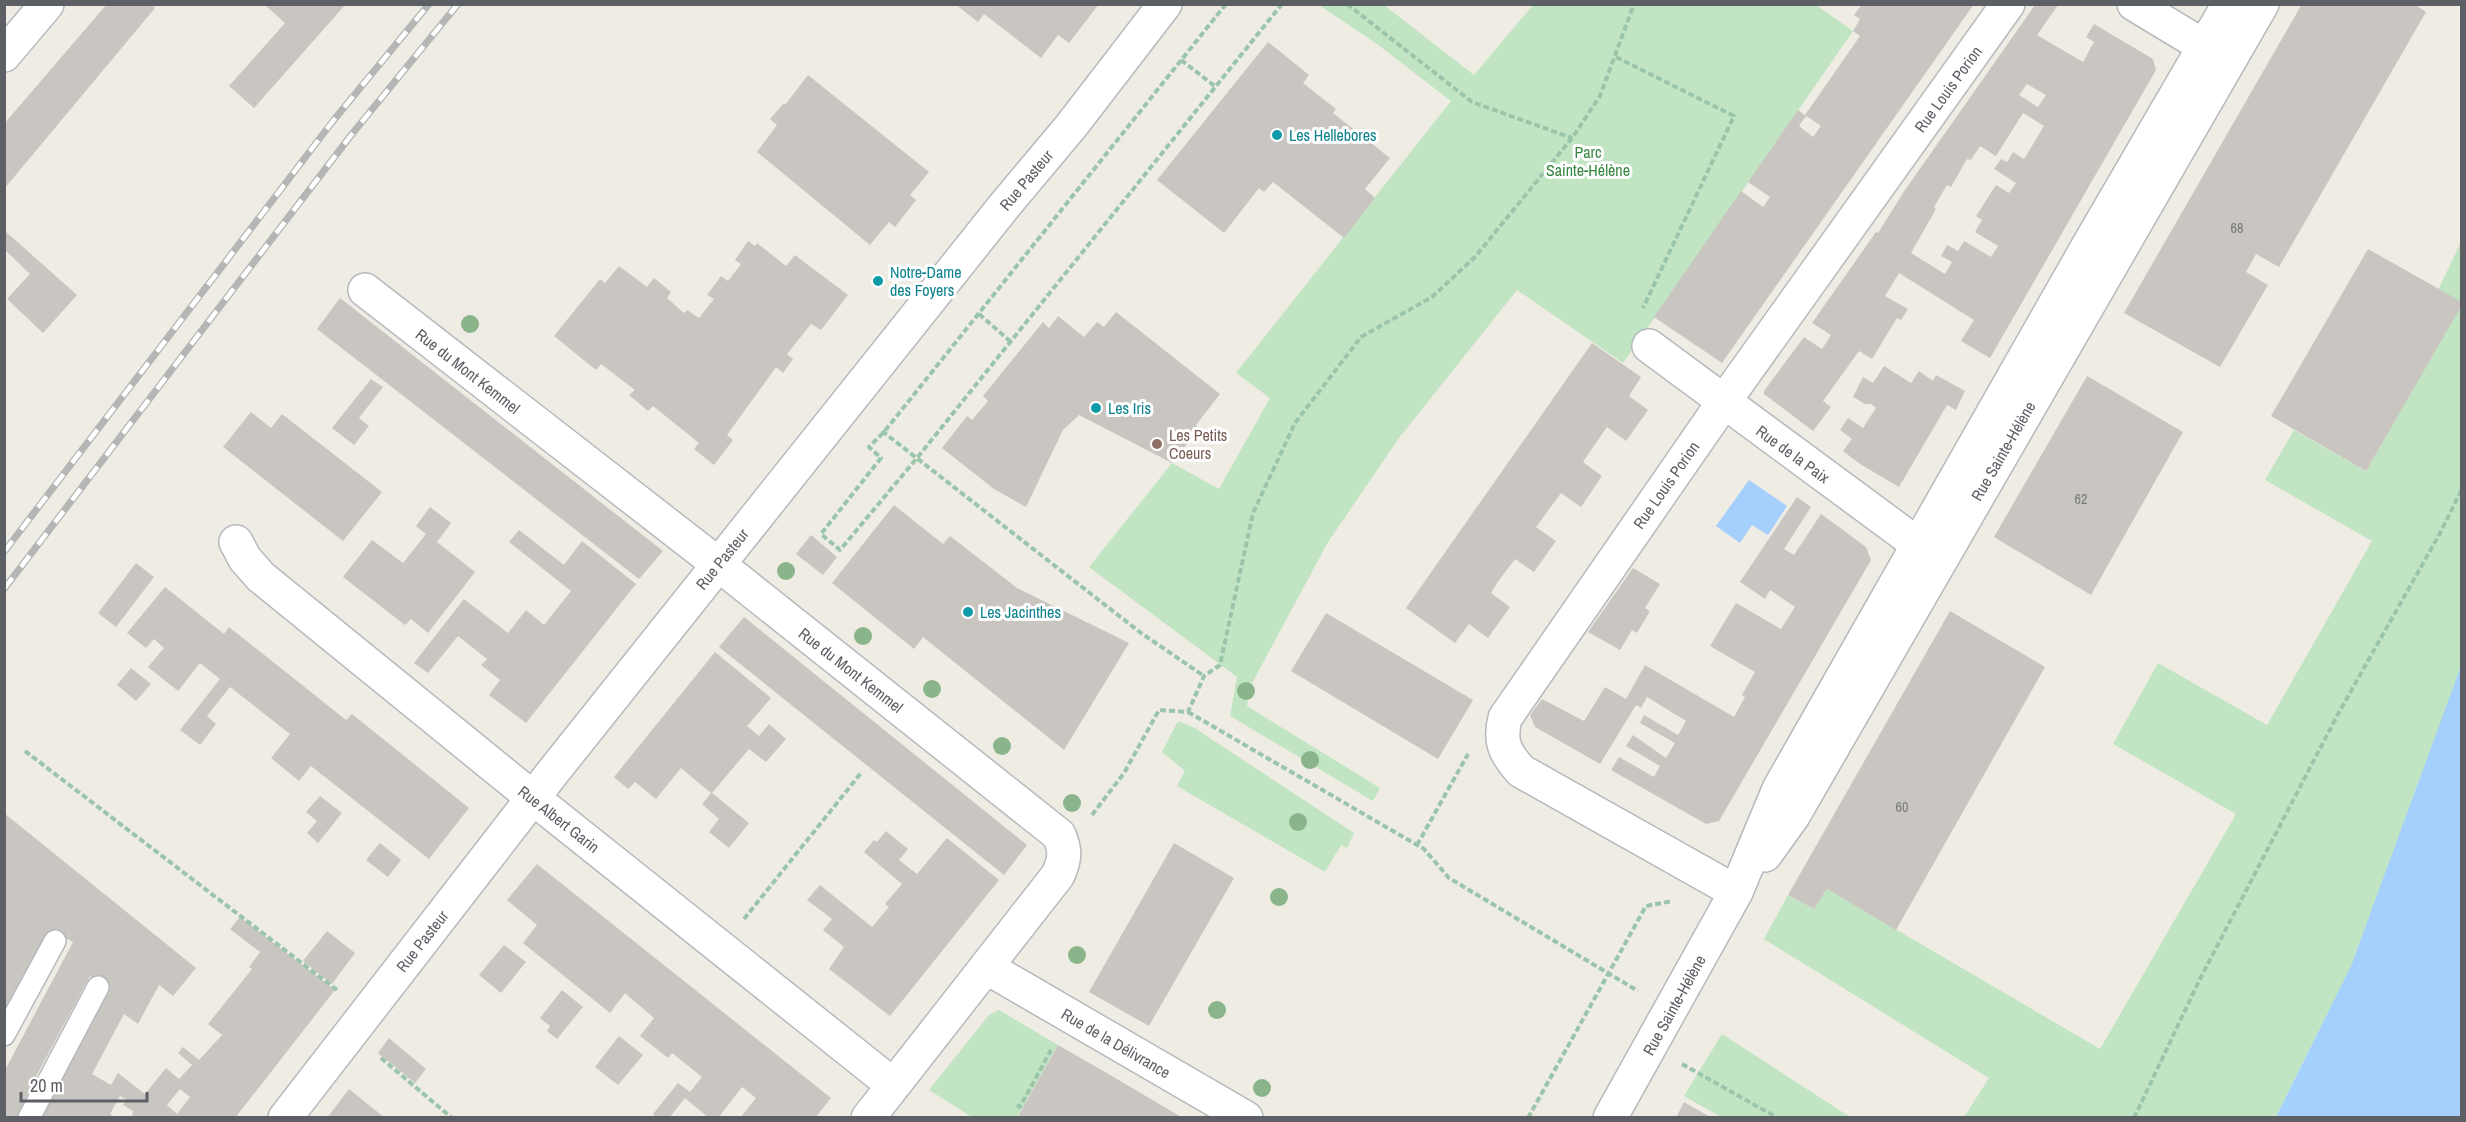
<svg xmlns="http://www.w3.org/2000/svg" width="2466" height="1122" viewBox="0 0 2466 1122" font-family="'Archivo Narrow',sans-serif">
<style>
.green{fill:#c1e5c3}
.water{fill:#a5cffc}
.building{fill:#c9c6c1;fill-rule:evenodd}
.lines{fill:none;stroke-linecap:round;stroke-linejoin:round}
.service-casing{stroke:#b6b9bd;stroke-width:24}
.minor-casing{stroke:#b6b9bd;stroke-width:36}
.tertiary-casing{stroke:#b6b9bd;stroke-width:36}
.path{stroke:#9ac5aa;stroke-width:4;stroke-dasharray:6 3;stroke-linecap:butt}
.service{stroke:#fff;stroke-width:21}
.minor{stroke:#fff;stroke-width:33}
.tertiary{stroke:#fff;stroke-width:33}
.rail-casing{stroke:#b4b5b5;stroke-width:7}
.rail{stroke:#fff;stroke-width:4.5;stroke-dasharray:14;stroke-linecap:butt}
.tree{fill:#8ab48a}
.culture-dot{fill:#0f9aa8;stroke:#fff;stroke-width:2}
.education-dot{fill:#8d6e63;stroke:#fff;stroke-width:2}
.labels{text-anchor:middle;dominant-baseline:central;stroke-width:6;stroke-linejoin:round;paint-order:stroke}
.number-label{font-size:14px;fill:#77797b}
.street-label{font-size:16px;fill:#5c5f64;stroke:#fff}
.culture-label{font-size:16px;fill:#0d838f;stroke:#fff;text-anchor:start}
.park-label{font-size:16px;fill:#388642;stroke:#fff}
.education-label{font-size:16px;fill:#785e54;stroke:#fff;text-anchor:start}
</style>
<rect width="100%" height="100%" fill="#eeece3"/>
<g class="green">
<path d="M1319,5h65l90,70 59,-70h283l37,26 -230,332 -106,-73 -118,148 -71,104 -78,145 -3,19 133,82 -7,13 -143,-85 7,-39 -148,-110 83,-104 47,26 51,-91 -34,-25 215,-272 -74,-57z"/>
<path d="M2461,242v60l-23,-12z"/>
<path d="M2461,305v370l-110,291 -75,151h-312l25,-39 -225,-139 24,-44 26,14 13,-20 273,160 136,-235 -123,-70 45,-81 109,62 105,-184 -107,-61 29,-50 72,41z"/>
<path d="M1178,721l15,6 161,106 -7,15 -6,-3 -16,27 -148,-86 8,-15 -23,-19z"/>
<path d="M999,1010l59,35 -41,72h-45l-43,-27 60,-75z"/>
<path d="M1722,1034l128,83h-129l-37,-21z"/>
</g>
<g class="water">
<path d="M1749,480l38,26 -19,29 -16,-10 -12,18 -24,-17z"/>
<path d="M2461,666v451h-185l75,-151z"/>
</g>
<g class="building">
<path d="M107,4h43l5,4 -151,181v-65z"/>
<path d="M264,4h82l-92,104 -25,-22 56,-63z"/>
<path d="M955,4h144l-30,39 -11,-8 -17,23 -57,-44 -6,8z"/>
<path d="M1862,4h112l-252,359 -68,-46 87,-126 22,16 7,-10 -22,-15 50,-72 8,6 -7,10 14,11 8,-11 -16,-11 55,-79 -7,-5 7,-12 -6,-4z"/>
<path d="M2302,4h112l12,8 -147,255 -23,-13 -10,18 22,13 -48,82 -96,-54z"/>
<path d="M2035,5h23l-21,30 46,27 11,-20 -8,-5 8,-13 59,35 3,11 -166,288 -29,-17 13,-21 -75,-47 -14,23 23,13 -7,11 -4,-2 -25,41 -13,-8 -36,50 8,6 -18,24 -49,-37v-3l40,-54 18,12 9,-14 -19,-12 64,-91 2,1 27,-43zM2027,84l19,11 -8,12 -19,-12zM2023,113l21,13 -20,33 -11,-7 -6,10 -6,-3 -7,10 22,14 -7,10 -13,-8 -20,31 6,4 -7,12 23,14 -7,11 -27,-16 -6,10 -11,-6 -6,11 11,6 -7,12 -34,-21 25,-44 -2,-2 13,-22 4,2 16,-28 4,1 9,-14 16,10z"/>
<path d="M1268,42l41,33 -6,8 33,26 -3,4 57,45 -25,31 10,9 -31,40 -71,-56 -9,10 -5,-4 -35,45 -67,-53z"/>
<path d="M808,75l121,97 -19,23 6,5 -21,27 -6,-5 -19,23 -113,-93 20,-27 -7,-6 14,-16 1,2z"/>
<path d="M4,230l73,65 -34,38 -36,-34 23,-25 -26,-25z"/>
<path d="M748,241l7,5 2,-3 29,23 9,-11 53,40 -27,35 -10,-6 -24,30 6,5 -10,14 -7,-6 -49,68 6,5 -19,25 -20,-16 5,-6 -46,-37 -5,5 -19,-16 6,-5 -34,-26 -5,6 -42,-34 46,-57 5,4 14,-17 28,21 7,-9 17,14 -4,6 17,15 3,-3 12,8 15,-19 -7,-4 14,-19 7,5 13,-17 -6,-4z"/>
<path d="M2368,249l94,53v3l-96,166 -95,-55z"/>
<path d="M340,298l323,253 -24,28 -322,-250z"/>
<path d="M1116,312l104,82 -24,31 3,4 -27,34 -93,-48 -16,15 -37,77 -32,-18 -52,-41 25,-32 5,4 16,-19 -5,-5 60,-74 6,6 9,-12 26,21 13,-15 7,5z"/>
<path d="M1592,343l49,34 -12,19 19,14 -22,31 -19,-14 -18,26 -6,9 19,14 -21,31 -20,-14 -19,26 -6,8 20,14 -22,31 -19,-13 -18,24 -6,10 19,14 -22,31 -19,-14 -14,19 -49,-35z"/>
<path d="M1884,366l27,17 8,-12 14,10 3,-6 29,16 -9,19 -9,-5 -48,82 -39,-23 -17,-13 9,-12 -12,-9 8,-12 15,10 13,-20 -5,-4h-6l-12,-7 10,-20 10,6z"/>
<path d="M2087,376l96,56 -92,163 -97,-58z"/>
<path d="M371,379l12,8 -24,31 10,8 -15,19 -22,-17z"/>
<path d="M251,412l20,16 11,-14 100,78 -39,49 -120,-94z"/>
<path d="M1797,497l14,10 -27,42 10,6 27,-41 45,33 5,13 -152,261 -13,3 -95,-54 8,-13 35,20 6,-11 -34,-20 7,-11 33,23 9,-15 -35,-20 4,-8 34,20 8,-14 -39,-24 -6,11 -5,-3 -36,59 -65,-37 -5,-12 12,-16 42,22 21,-34 21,12 19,-34 89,52 11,-20 -3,-2 13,-23 -45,-26 26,-43 45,26 14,-22 -25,-17 -5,9 -25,-17z"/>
<path d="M894,505l49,39 7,-8 67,52 112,55 -65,107 -141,-113 -9,12 -82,-66z"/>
<path d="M430,507l21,16 -14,19 38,30 -47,61 -17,-14 -6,6 -62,-48 29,-37 31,23 23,-29 -10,-8z"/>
<path d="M519,530l45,35 18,-24 54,43 -110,139 -37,-28 11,-15 -19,-15 6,-6 -29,-23 -30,37 -14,-10 50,-64 44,34 18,-23 18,15 27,-34 -62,-49z"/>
<path d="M811,535l26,22 -14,18 -27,-21z"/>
<path d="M136,563l18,14 -38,50 -18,-14z"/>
<path d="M1633,568l27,16 -15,24 5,3 -13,22 -5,-3 -12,20 -32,-18z"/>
<path d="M165,587l59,47 5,-7 117,93 6,-6 117,94 -40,51 -118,-93 -12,15 -28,-23 19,-24 -60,-47 -23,29 9,8 -16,21 -20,-15 40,-51 -20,-16 -22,28 -30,-24 16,-19 -10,-9 -8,9 -19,-15z"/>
<path d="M1950,611l95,56 -149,263 -69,-41 -13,20 -26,-14z"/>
<path d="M1326,613l147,87 -35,59 -147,-88z"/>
<path d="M744,617l283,228 -23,30 -285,-228z"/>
<path d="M715,652l56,46 -24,28 12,10 10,-12 17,15 -20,23 -17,-13 -37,44 37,30 -20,25 -20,-16 10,-13 -17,-15 9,-11 -30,-25 -25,31 -21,-17 -7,7 -14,-12z"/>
<path d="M131,668l20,16 -15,17 -19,-16z"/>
<path d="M320,796l22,17 -24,30 -11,-10 10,-12 -11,-9z"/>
<path d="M4,813l192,155 -23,28 -14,-11 -21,39 -14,-10 -32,60 19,11 7,-12 27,21 21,-26 13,11 13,-14 -14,-12 5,-6 16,13 23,-25 -14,-11 44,-55 -3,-2 11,-15 -30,-23 10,-12 95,73 -100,128h-103l1,-7 -10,-6 4,-5 -7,-4 -10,18 5,4h-82l73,-134 -16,-8 -58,108 4,2 -14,32h-18v-46l69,-130 -21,-12 -48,92zM180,1089l10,8 -13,17 -10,-9z"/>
<path d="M886,831l22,18 -9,11 18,14 30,-36 52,42 -109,136 -61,-47 15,-22 -21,-17 9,-11 -25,-19 13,-15 52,42 17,-20 -4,-3 17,-20 -38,-32 10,-12 3,2z"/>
<path d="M380,843l21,17 -13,17 -22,-17z"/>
<path d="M1174,843l60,35 -85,148 -60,-34z"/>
<path d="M537,864l294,234 -16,20h-75l16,-20 -14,-11 -24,31h-9l-24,-20 -16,20h-12l-4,-4 25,-31 12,9 12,-15 -30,-24 -4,5 -28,-22 14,-18 -29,-25 -15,20 -87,-70 14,-18 -30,-25z"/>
<path d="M327,931l28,22 -23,31 -29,-23z"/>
<path d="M504,945l22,17 -25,31 -22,-18z"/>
<path d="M562,990l21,17 -26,32 -10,-8 3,-5 -10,-8z"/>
<path d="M619,1036l24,19 -25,30 -23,-18z"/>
<path d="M389,1038l37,31 -11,14 -37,-30z"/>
<path d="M1058,1045l42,24 83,49h-166z"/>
<path d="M349,1089l36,29h-58z"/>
<path d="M1684,1102l28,16h-36z"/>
</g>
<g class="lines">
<g class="service-casing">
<g id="service">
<path d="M4,1035l51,-94"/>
<path d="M29,1118l69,-131"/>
</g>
</g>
<g class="minor-casing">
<g id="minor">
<path d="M2134,4l91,55"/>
<path d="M365,290l353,274 341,271c7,16 6,24 -1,40l-190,243"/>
<path d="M1649,346l286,211"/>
<path d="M236,542l9,17 16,18 272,221 360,287"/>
<path d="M1765,855l28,-39 469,-812"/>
<path d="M1736,892l-215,-121c-16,-18 -22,-29 -16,-53l218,-315 285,-399"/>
<path d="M986,967l260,151"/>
<path d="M285,1118l268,-346 452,-567 67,-80 93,-121"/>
<path d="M1610,1118l126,-226 43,-103 308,-541 142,-244"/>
</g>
</g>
<g class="tertiary-casing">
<path id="tertiary" d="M4,55l43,-51"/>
</g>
<g class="path">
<path d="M1226,4l-342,428 -15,15 12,11 -60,76 19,16 77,-92 365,-454"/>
<path d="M1347,4l125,98 100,36"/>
<path d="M1616,57l118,59 -91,192"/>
<path d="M1181,60l35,27"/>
<path d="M979,314l32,28"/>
<path d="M882,431l259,202 63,43"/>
<path d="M1188,712l236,137 25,29 189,113"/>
<path d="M25,751l312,239"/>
<path d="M1092,815l32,-42 35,-63 29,2 16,-36 16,-11 33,-152 42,-90 66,-86 71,-40 43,-40 97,-119 28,-42 34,-92"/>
<path d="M1417,845l51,-91"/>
<path d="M744,919l117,-146"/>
<path d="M381,1058l71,60"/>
<path d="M1682,1064l96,54"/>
<path d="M1017,1105l3,2 31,-57"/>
<path d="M1528,1118l118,-212 27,-5"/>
<path d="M2134,1118l65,-137 139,-267 101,-179 23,-46"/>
</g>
<use href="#service" class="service"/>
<use href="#minor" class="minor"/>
<use href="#tertiary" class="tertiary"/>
<g class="rail-casing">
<g id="rail">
<path d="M4,552l329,-431 96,-117"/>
<path d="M4,589l348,-455 106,-130"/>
</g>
</g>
<use href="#rail" class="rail"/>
</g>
<g class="tree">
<circle cx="470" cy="324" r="9"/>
<circle cx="786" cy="571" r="9"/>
<circle cx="863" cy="636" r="9"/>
<circle cx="932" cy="689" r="9"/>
<circle cx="1246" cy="691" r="9"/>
<circle cx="1002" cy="746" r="9"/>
<circle cx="1310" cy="760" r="9"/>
<circle cx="1072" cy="803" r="9"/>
<circle cx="1298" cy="822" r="9"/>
<circle cx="1279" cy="897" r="9"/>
<circle cx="1077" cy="955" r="9"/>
<circle cx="1217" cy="1010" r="9"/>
<circle cx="1262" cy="1088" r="9"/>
</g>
<g class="culture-dot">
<circle cx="1277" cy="135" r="6"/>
<circle cx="878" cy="281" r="6"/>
<circle cx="1096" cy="408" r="6"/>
<circle cx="968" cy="612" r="6"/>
</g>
<circle class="education-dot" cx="1157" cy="444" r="6"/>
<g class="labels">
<g class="number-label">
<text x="2237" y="228">68</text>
<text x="2081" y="499">62</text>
<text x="1902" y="807">60</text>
</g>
<g class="street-label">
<text transform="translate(1948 89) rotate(-54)">Rue Louis Porion</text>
<text transform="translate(1026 180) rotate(-50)">Rue Pasteur</text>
<text transform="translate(468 371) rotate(38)">Rue du Mont Kemmel</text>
<text transform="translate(2003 451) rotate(-60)">Rue Sainte-Hélène</text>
<text transform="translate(1793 454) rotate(36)">Rue de la Paix</text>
<text transform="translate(1666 485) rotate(-55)">Rue Louis Porion</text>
<text transform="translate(722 559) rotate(-51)">Rue Pasteur</text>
<text transform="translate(851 670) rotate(38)">Rue du Mont Kemmel</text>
<text transform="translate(559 819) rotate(38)">Rue Albert Garin</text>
<text transform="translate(422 941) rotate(-52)">Rue Pasteur</text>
<text transform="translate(1674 1005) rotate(-61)">Rue Sainte-Hélène</text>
<text transform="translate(1116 1043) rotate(30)">Rue de la Délivrance</text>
</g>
<g class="culture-label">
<text x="1289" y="135">Les Hellebores</text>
<text x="890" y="272">Notre-Dame<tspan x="890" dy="18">des Foyers</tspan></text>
<text x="1108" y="408">Les Iris</text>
<text x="980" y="612">Les Jacinthes</text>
</g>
<g class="park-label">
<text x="1588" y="152">Parc<tspan x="1588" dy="18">Sainte-Hélène</tspan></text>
</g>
<g class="education-label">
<text x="1169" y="435">Les Petits<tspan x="1169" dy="18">Coeurs</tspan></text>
</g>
</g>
<rect width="2466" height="1122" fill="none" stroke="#5c5f64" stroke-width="12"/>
<path d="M21 1092v9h126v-9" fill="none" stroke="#5c5f64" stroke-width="3"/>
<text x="30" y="1092" font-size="18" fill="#5c5f64" stroke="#ffffff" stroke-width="4.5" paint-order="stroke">20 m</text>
</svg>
